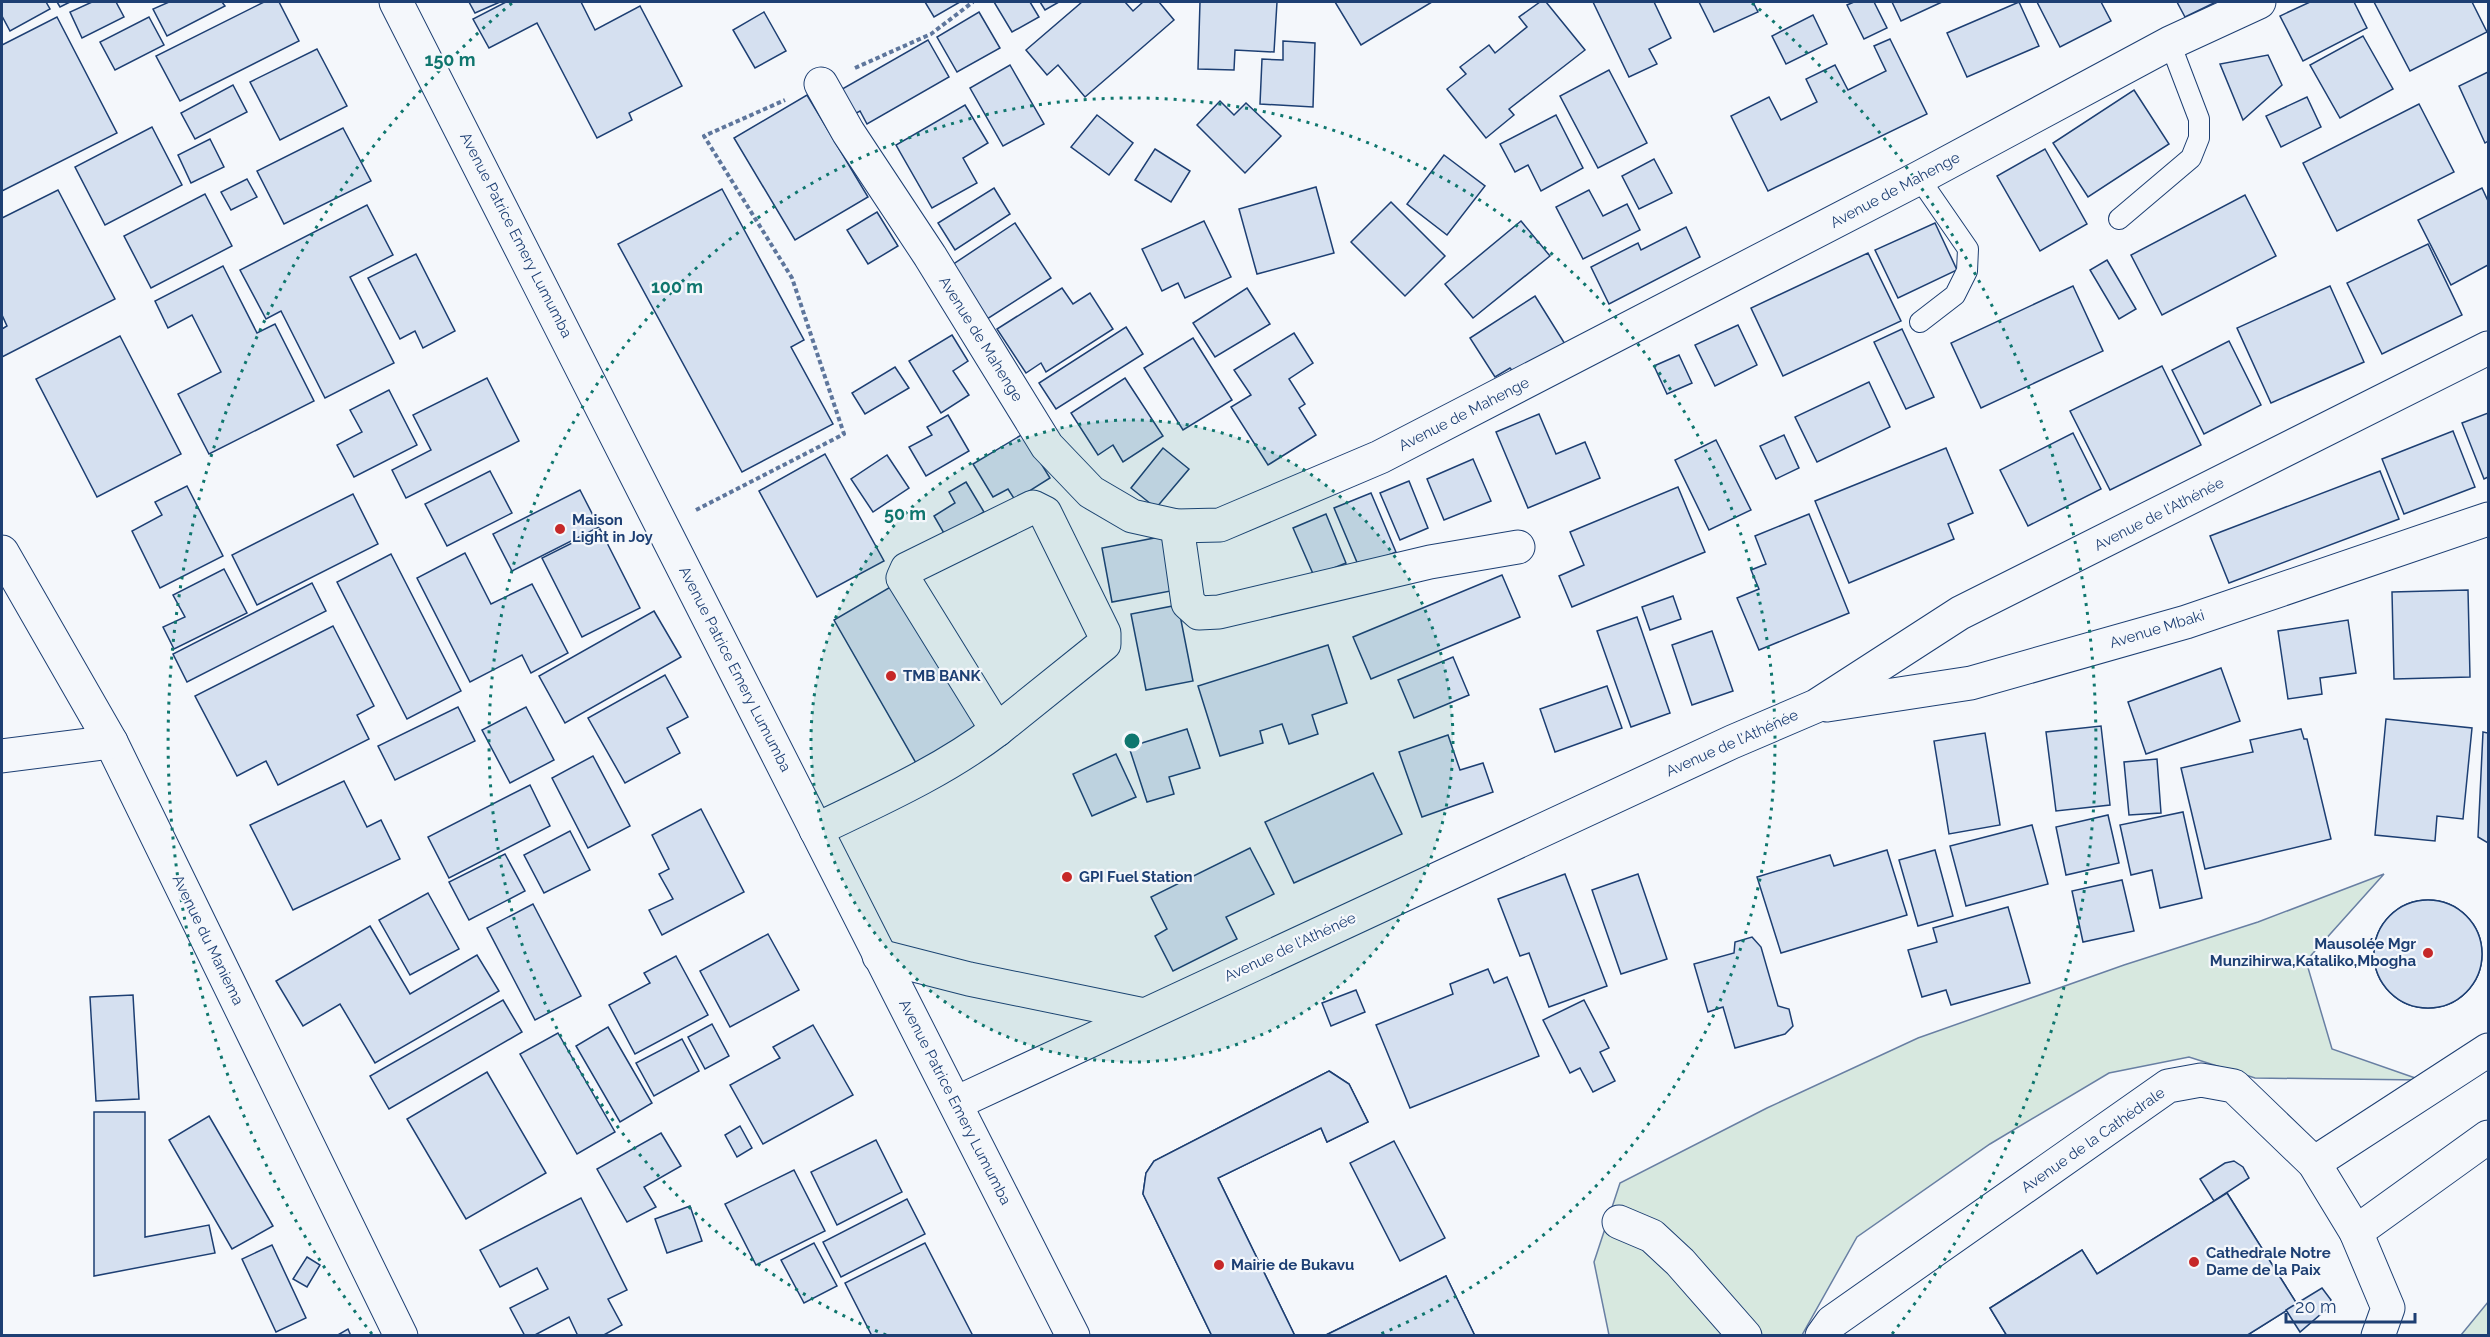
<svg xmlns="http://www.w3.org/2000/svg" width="2490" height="1337" viewBox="0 0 2490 1337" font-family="Raleway,sans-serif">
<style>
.green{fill:#d7e8df;stroke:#687fa3;stroke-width:1.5}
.building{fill:#d5e0f0;stroke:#1d3f73;stroke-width:1.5}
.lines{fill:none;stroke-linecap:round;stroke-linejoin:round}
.service-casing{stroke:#1d3f73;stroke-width:22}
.minor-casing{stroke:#1d3f73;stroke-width:35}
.primary-casing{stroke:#1d3f73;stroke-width:35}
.path{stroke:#5e769c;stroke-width:4;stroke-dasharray:4.5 3;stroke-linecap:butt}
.service{stroke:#f4f7fb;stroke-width:20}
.minor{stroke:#f4f7fb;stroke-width:33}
.primary{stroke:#f4f7fb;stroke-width:33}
.ring{fill:none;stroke:#0f766e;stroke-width:3;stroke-dasharray:3 6}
.poi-dot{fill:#c62828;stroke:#f4f7fb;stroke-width:2}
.labels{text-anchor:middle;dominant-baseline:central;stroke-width:4.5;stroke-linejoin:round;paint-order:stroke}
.street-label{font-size:15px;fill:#1d3f73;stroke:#f4f7fb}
.poi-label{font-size:15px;font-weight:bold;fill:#1d3f73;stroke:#f4f7fb;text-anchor:start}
.centre{fill:#0f766e;stroke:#f4f7fb;stroke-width:3}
.ring-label{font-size:18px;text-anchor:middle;font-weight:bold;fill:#0f766e;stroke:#f4f7fb;stroke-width:4.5;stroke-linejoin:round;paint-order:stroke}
</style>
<rect width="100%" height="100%" fill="#f4f7fb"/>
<g class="green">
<path d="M2384,874l-78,87 26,88 89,31 -166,-2 -66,-21 -80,16 -119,71 -133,93 -55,98h-193l-15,-73 26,-79 147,-75 151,-70 206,-73 134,-43z"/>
<path d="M2488,1302v33h-27z"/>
</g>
<g class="building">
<path d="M2,2h44l4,7 -40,22 -8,-15z"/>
<path d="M57,2h13l-10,5z"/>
<path d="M92,2h24l8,15 -42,21 -12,-26z"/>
<path d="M169,2h53l3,4 -58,30 -14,-27z"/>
<path d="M264,2h15l20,39 -119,60 -24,-45z"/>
<path d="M469,2h31l-25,11z"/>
<path d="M506,2h75l14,28 45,-24 42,80 -53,27 3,7 -35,18 -60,-115 -48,25 -16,-29z"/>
<path d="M925,2h35l-26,15z"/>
<path d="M994,2h36l9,15 -27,15z"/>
<path d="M1040,2h19l-14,8z"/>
<path d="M1082,2h43l8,9 10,-9h16l15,18 -89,77 -27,-32 -11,10 -21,-25z"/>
<path d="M1200,2h77l-3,50 -39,-2 -1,20 -36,-1z"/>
<path d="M1335,2h97l-71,43z"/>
<path d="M1540,2h6l39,48 -76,59 5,6 -28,23 -39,-49 19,-15 -6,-7 29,-22 6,8 32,-26 -8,-10z"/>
<path d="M1593,2h61l17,36 -22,11 8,15 -28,13z"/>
<path d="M1699,2h54l5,10 -44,20z"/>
<path d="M1854,2h20l13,26 -23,11 -17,-34z"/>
<path d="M1892,2h50l-41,19z"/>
<path d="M2019,2l20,44 -72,31 -20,-44z"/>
<path d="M2037,2h64l10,19 -51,26z"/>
<path d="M2177,2h39l-31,15z"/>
<path d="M2310,2h44l13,26 -64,33 -23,-45z"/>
<path d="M2374,2h98l15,30 -77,39z"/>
<path d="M764,12l22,39 -31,17 -22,-38z"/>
<path d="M979,12l21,36 -43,24 -20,-35z"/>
<path d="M1813,15l14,29 -41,20 -14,-28z"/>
<path d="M57,17l60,116 -115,58v-146z"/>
<path d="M149,17l15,28 -49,25 -15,-28z"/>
<path d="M2363,36l30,53 -53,29 -30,-53z"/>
<path d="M1890,39l37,75 -159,77 -37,-75 38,-19 12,23 36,-18 -11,-23 29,-14 13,25 38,-19 -12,-25z"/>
<path d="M928,40l21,37 -82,47 -7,-13 -9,5 -14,-24z"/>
<path d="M1283,41l32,2 -2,64 -53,-3 2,-45 21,1z"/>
<path d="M317,49l30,57 -67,34 -30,-58z"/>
<path d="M2268,55l14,30 -39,35 -23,-56z"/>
<path d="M1010,65l34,59 -41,22 -33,-58z"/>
<path d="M1609,70l38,73 -49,25 -38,-72z"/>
<path d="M2488,72v69l-3,2 -26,-57z"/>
<path d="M233,85l14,27 -52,27 -14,-26z"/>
<path d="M2134,90l35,54 -81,53 -35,-54z"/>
<path d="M807,95l61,102 -73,43 -61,-102z"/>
<path d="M2307,97l14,30 -40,20 -15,-31z"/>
<path d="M1220,101l14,14 12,-12 35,33 -36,37 -48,-48z"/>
<path d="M2419,104l35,68 -117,59 -34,-68z"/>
<path d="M965,105l23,38 -25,15 14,25 -45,25 -36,-63z"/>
<path d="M1097,115l36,28 -24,32 -38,-28z"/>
<path d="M1556,115l27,53 -42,23 -13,-26 -13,7 -15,-28z"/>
<path d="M152,127l30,58 -77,40 -30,-58z"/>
<path d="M343,128l28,53 -87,43 -27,-53z"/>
<path d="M210,139l14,28 -33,16 -13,-28z"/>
<path d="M1155,149l35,22 -19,31 -36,-22z"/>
<path d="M2045,149l42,75 -47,27 -43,-75z"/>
<path d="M1444,155l41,31 -38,49 -40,-31z"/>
<path d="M1654,159l18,34 -33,16 -17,-33z"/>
<path d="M247,179l10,18 -26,13 -10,-18z"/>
<path d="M1316,187l18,66 -77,21 -18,-65z"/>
<path d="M994,188l16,26 -55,36 -17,-27z"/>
<path d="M2482,188l6,13v64l-37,20 -33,-65z"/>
<path d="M722,189l82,151 -13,7 42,77 -91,48 -124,-228z"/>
<path d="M58,190l57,109 -113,58v-28l5,-3 -5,-11v-97z"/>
<path d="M1589,190l14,26 24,-12 13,26 -57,29 -27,-52z"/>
<path d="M205,194l27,52 -81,42 -27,-52z"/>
<path d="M2245,195l31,61 -114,59 -31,-60z"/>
<path d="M1391,202l54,54 -40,40 -54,-54z"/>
<path d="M367,205l26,50 -43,22 44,86 -69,35 -44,-87 -15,8 -26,-49z"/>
<path d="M877,212l21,34 -30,18 -21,-34z"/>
<path d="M1204,221l27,56 -46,21 -7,-15 -16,8 -20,-42z"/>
<path d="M1521,221l29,35 -77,62 -28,-34z"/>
<path d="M1015,223l36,55 -67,43 -35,-54z"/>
<path d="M1935,223l22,47 -59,28 -23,-48z"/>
<path d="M1686,227l14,30 -91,47 -18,-37 47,-24 3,7z"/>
<path d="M2428,244l34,71 -80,39 -35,-71z"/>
<path d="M1868,253l33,68 -118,55 -32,-68z"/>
<path d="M416,254l39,77 -32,17 -8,-17 -15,8 -32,-61z"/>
<path d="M2107,260l29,49 -17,10 -29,-49z"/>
<path d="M223,266l34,67 18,-9 39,77 -105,53 -31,-60 43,-22 -29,-57 -24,13 -13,-27z"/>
<path d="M2073,286l30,65 -122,57 -30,-65z"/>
<path d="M2330,286l34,76 -93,41 -34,-75z"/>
<path d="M1062,288l11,16 17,-11 23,36 -67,43 -5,-9 -15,10 -29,-44z"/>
<path d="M1247,288l23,36 -55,33 -22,-34z"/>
<path d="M1535,296l30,48 -49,31 -6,-7 -15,9 -25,-39z"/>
<path d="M1738,325l19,40 -42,21 -20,-41z"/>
<path d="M1126,327l17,27 -87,55 -17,-26z"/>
<path d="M1902,329l32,68 -28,12 -32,-67z"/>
<path d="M1294,333l19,30 -24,16 16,25 -6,4 17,27 -48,30 -37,-58 20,-12 -17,-25z"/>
<path d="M952,335l16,26 -15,10 16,24 -28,18 -32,-52z"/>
<path d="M120,336l61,118 -84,43 -61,-118z"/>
<path d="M1193,338l39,62 -49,30 -39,-62z"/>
<path d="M2229,341l32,64 -57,29 -32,-64z"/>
<path d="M1679,355l13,28 -25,11 -13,-28z"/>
<path d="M2162,366l39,79 -91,45 -40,-79z"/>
<path d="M895,367l14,21 -44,26 -13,-21z"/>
<path d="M487,378l32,63 -113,57 -14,-28 39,-20 -18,-35z"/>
<path d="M1125,378l38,58 -40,26 -10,-17 -15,10 -27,-42z"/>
<path d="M1869,382l21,45 -73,35 -22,-45z"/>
<path d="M389,390l28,55 -63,32 -17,-32 25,-13 -12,-22z"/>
<path d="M2488,413v64l-4,2 -22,-56z"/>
<path d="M1539,414l17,40 29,-12 15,36 -72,30 -32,-76z"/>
<path d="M948,415l21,36 -43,25 -17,-29 23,-12 -5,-8z"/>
<path d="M2453,431l22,56 -71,27 -22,-55z"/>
<path d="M2073,433l28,56 -73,37 -28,-56z"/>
<path d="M1023,434l27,44 -35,22 -7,-11 -15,8 -20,-33z"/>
<path d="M1784,435l15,33 -23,11 -16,-33z"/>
<path d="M1716,440l35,70 -42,20 -34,-70z"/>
<path d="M1163,448l26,21 -33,39 -25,-20z"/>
<path d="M1946,448l27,65 -25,11 6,15 -105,44 -34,-82z"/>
<path d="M825,454l59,107 -67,36 -58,-106z"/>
<path d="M887,455l22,33 -36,24 -22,-33z"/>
<path d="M1473,459l18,42 -47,19 -17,-41z"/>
<path d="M490,471l22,42 -65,33 -22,-42z"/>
<path d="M2380,471l19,48 -170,64 -19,-47z"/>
<path d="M1409,481l19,47 -28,12 -20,-47z"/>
<path d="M966,482l18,30 -39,23 -11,-19 21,-13 -6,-11z"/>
<path d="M187,486l36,70 -63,32 -28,-57 30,-16 -7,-13z"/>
<path d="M1678,487l27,65 -133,55 -13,-31 25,-11 -14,-33z"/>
<path d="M580,490l19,37 -87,44 -19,-37z"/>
<path d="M1371,493l25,59 -37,15 -25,-59z"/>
<path d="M353,494l25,50 -121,61 -25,-50z"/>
<path d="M1326,514l20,49 -32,13 -21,-48z"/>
<path d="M1809,514l40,99 -90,37 -22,-52 22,-9 -8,-19 15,-6 -11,-28z"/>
<path d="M600,529l40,79 -58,29 -40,-79z"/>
<path d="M1165,536l11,54 -64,12 -10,-54z"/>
<path d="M465,553l26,51 41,-20 36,69 -37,20 -9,-18 -52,27 -53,-104z"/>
<path d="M391,554l70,137 -54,28 -70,-137z"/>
<path d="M224,569l23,44 -73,36 -11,-22 22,-10 -12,-22z"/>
<path d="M1502,575l18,42 -149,62 -18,-42z"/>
<path d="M899,582l86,151 -65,37 -86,-150z"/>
<path d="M312,583l14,28 -139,71 -14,-28z"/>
<path d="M2468,590l2,87 -76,2 -2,-87z"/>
<path d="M1673,596l8,23 -31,11 -8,-23z"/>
<path d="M1178,605l15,76 -47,9 -15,-76z"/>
<path d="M654,611l27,46 -116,66 -26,-47z"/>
<path d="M1637,617l33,96 -39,14 -34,-96z"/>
<path d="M2348,620l8,53 -36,5 2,16 -34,5 -10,-68z"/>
<path d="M333,626l41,80 -17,9 12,24 -91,46 -12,-24 -29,15 -42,-80z"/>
<path d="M1712,631l21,60 -41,14 -20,-60z"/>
<path d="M1328,645l19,58 -35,12 6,19 -29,10 -7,-20 -22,7 3,12 -43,13 -22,-70z"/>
<path d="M1453,657l16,38 -55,23 -16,-38z"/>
<path d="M2221,668l19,53 -94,33 -18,-52z"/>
<path d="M665,675l23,42 -21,11 13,25 -55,30 -37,-65z"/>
<path d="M1607,686l15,42 -67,24 -15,-43z"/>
<path d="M458,707l17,34 -80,39 -17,-34z"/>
<path d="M526,707l28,53 -44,23 -28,-53z"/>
<path d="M2386,719l86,9 -9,91 -26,-3 -2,25 -60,-6z"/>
<path d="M2101,726l9,79 -54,6 -10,-79z"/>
<path d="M1187,729l13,39 -31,9 5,17 -27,8 -18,-55z"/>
<path d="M2301,729l3,10h3l24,100 -126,30 -24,-101 72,-16 -3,-12z"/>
<path d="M2483,732l5,1v110l-10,-6z"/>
<path d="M1985,733l15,92 -51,9 -15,-93z"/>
<path d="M1448,735l12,35 23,-7 10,29 -71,25 -23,-65z"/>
<path d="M1116,754l20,43 -44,19 -19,-42z"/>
<path d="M593,756l37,70 -42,22 -36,-70z"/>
<path d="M2157,759l4,54 -32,2 -5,-53z"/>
<path d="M1373,773l29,61 -108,49 -29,-61z"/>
<path d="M344,781l23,46 14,-7 19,39 -107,51 -43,-85z"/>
<path d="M530,785l20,41 -101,52 -21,-41z"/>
<path d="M701,809l43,83 -82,43 -13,-25 24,-11 -14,-25 10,-5 -17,-34z"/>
<path d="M2183,812l19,86 -42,10 -8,-38 -21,5 -11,-50z"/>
<path d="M2108,815l11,48 -53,12 -10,-48z"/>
<path d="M2032,825l16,59 -82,22 -16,-60z"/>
<path d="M570,831l20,39 -46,23 -20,-38z"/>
<path d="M1250,848l24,46 -48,23 11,22 -64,32 -18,-35 12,-7 -16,-32z"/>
<path d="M1887,850l20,65 -126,38 -24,-76 73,-22 4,11z"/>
<path d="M1935,850l18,66 -35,10 -19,-66z"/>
<path d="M505,854l20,37 -56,29 -20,-38z"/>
<path d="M1565,874l42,112 -58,21 -20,-54 -9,3 -22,-57z"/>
<path d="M1638,874l29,85 -46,15 -29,-84z"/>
<path d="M2122,880l12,51 -51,11 -11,-51z"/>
<path d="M428,893l31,56 -49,26 -31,-55z"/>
<circle cx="2428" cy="954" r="54"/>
<circle cx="2428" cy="954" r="54"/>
<path d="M533,904l48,92 -46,24 -48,-92z"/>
<path d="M2008,907l22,76 -79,22 -5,-15 -24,7 -14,-47 29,-8 -4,-14z"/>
<path d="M370,926l40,68 67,-39 22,36 -124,72 -35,-59 -37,22 -27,-45z"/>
<path d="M768,934l31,56 -69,37 -30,-56z"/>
<path d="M1752,937l9,10 17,59 11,3 4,17 -8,8 -50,14 -12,-41 -15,5 -14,-48 40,-11 1,-11z"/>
<path d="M676,956l32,59 -73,39 -26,-49 41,-22 -6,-10z"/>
<path d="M1488,969l6,14 13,-6 32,79 -129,52 -34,-83 77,-31 -3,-10z"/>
<path d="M1356,990l9,22 -34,14 -9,-23z"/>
<path d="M133,995l6,104 -43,2 -6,-104z"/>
<path d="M503,1000l19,32 -133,77 -19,-33z"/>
<path d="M1584,1000l25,48 -9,4 15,29 -22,11 -13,-24 -10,5 -27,-53z"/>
<path d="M712,1024l17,32 -24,13 -17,-32z"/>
<path d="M813,1025l40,70 -90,49 -33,-59 50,-27 -7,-11z"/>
<path d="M608,1027l44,76 -32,19 -44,-76z"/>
<path d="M558,1033l57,99 -38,22 -57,-100z"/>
<path d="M682,1039l17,32 -45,25 -18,-33z"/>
<path d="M1329,1071l20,13 19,38 -41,20 -6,-14 -103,50 77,158h-83l-69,-142 3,-21 8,-12z"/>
<path d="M1329,1071l20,13 19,38 -41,20 -6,-14 -103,50 77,158h-83l-69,-142 3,-21 8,-12z"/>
<path d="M487,1072l59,101 -80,46 -59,-100z"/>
<path d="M94,1112h51v125l64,-12 6,28 -121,23z"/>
<path d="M209,1116l64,110 -41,23 -63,-109z"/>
<path d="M740,1126l12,22 -15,9 -12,-22z"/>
<path d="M661,1133l20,33 -37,21 12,20 -29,15 -30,-53z"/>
<path d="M876,1140l26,52 -65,33 -26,-53z"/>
<path d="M1394,1141l51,97 -45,23 -50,-98z"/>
<path d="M2234,1161l9,6 6,11 -35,23 -14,-22 25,-16z"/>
<path d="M794,1170l31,61 -69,34 -31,-61z"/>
<path d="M2227,1193l70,111 -51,32h-239l-17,-28 92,-58 15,24z"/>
<path d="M2227,1193l70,111 -51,32h-239l-17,-28 92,-58 15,24z"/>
<path d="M581,1198l46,92 -19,9 14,26 -20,11h-24l-9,-19 -36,19h-8l-15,-28 38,-19 -11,-21 -37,19 -20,-37z"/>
<path d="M907,1199l18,35 -84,43 -18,-35z"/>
<path d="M690,1206l12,35 -35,12 -12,-34z"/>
<path d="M814,1243l23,43 -33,17 -23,-43z"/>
<path d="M925,1243l48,93h-101l-27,-53z"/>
<path d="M272,1245l34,73 -30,14 -34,-73z"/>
<path d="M307,1257l13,8 -13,22 -14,-8z"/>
<path d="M1446,1276l29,60h-151z"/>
<path d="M1446,1276l29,60h-151z"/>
<path d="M2322,1288l9,12 -2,7 -29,25 -14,-22z"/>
<path d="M348,1329l3,7h-15z"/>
</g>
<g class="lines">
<g class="service-casing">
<g id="service">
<path d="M1919,178l49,71 -1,22 -12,24 -35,27"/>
<path d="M2119,219l72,-61 8,-20v-19l-29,-76"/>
</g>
</g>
<g class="minor-casing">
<g id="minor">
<path d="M821,84l27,48 82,124 117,190 44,46 41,24 45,10 43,-1 160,-68 539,-279 251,-135 89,-41"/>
<path d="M1033,507l12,6 59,120v11l-107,86 -94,-152 4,-9z"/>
<path d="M1177,526l11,77 11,10 20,-1 211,-50 88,-15"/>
<path d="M2,552l109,190 290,594"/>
<path d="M1827,705l144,-22 215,-61 302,-103"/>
<path d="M2,756l109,-14"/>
<path d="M816,830c62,-30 126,-58 181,-100"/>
<path d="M879,956l90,23 175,36"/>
<path d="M956,1103l776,-361 84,-36 144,-93 528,-265"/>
<path d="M2314,1163l174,-113"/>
<path d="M1619,1222l33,14 28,26 65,74"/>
<path d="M2356,1232l132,-95"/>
<path d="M1822,1336l10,-14 336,-236 33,-6 33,6 80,77 42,69 32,76 -10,28"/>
</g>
</g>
<g class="primary-casing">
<path id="primary" d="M396,2l677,1334"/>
</g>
<g class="path">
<path d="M855,68l76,-34 42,-32"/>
<path d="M696,510l148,-76 -52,-156 -88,-142 81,-36"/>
</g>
<use href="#service" class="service"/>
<use href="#minor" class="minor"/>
<use href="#primary" class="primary"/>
</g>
<circle cx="1132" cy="741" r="321" fill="#0f766e" fill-opacity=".12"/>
<g class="ring">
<circle cx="1132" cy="741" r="321"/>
<path d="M886 1335A643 643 0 1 1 1378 1335"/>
<path d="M372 1334A964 964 0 0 1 512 3M1752 3A964 964 0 0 1 1892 1334"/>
</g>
<g class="poi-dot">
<circle cx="560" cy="529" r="6"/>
<circle cx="891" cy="676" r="6"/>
<circle cx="1067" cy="877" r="6"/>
<circle cx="2428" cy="953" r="6"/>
<circle cx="2194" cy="1262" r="6"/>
<circle cx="1219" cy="1265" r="6"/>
</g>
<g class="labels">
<g class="street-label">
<text transform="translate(1895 190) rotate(-28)">Avenue de Mahenge</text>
<text transform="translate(516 235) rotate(63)">Avenue Patrice Emery Lumumba</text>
<text transform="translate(981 339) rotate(58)">Avenue de Mahenge</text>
<text transform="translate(1464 414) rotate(-27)">Avenue de Mahenge</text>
<text transform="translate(2159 514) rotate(-27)">Avenue de l'Athénée</text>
<text transform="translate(2157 629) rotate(-17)">Avenue Mbaki</text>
<text transform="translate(735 669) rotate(63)">Avenue Patrice Emery Lumumba</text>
<text transform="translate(1732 743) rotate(-24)">Avenue de l'Athénée</text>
<text transform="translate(208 940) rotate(64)">Avenue du Maniema</text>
<text transform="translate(1290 947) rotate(-25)">Avenue de l'Athénée</text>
<text transform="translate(955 1102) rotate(63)">Avenue Patrice Emery Lumumba</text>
<text transform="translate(2093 1140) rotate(-35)">Avenue de la Cathédrale</text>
</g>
<g class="poi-label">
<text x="572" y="520">Maison<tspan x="572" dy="17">Light in Joy</tspan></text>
<text x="903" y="676">TMB BANK</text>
<text x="1079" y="877">GPI Fuel Station</text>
<text x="2416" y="944" text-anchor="end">Mausolée Mgr<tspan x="2416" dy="17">Munzihirwa,Kataliko,Mbogha</tspan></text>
<text x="2206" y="1253">Cathedrale Notre<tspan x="2206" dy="17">Dame de la Paix</tspan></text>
<text x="1231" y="1265">Mairie de Bukavu</text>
</g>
</g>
<circle cx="1132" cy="741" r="9" class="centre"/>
<g class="ring-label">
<text x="450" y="66">150 m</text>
<text x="677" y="293">100 m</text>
<text x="905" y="520">50 m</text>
</g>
<rect width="2490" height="1337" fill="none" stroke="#1d3f73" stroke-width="6"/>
<path d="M2286 1313v9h129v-9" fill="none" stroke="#1d3f73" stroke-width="3"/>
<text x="2295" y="1313" font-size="18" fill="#1d3f73" stroke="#f4f7fb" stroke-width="4.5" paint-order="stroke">20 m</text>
</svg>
